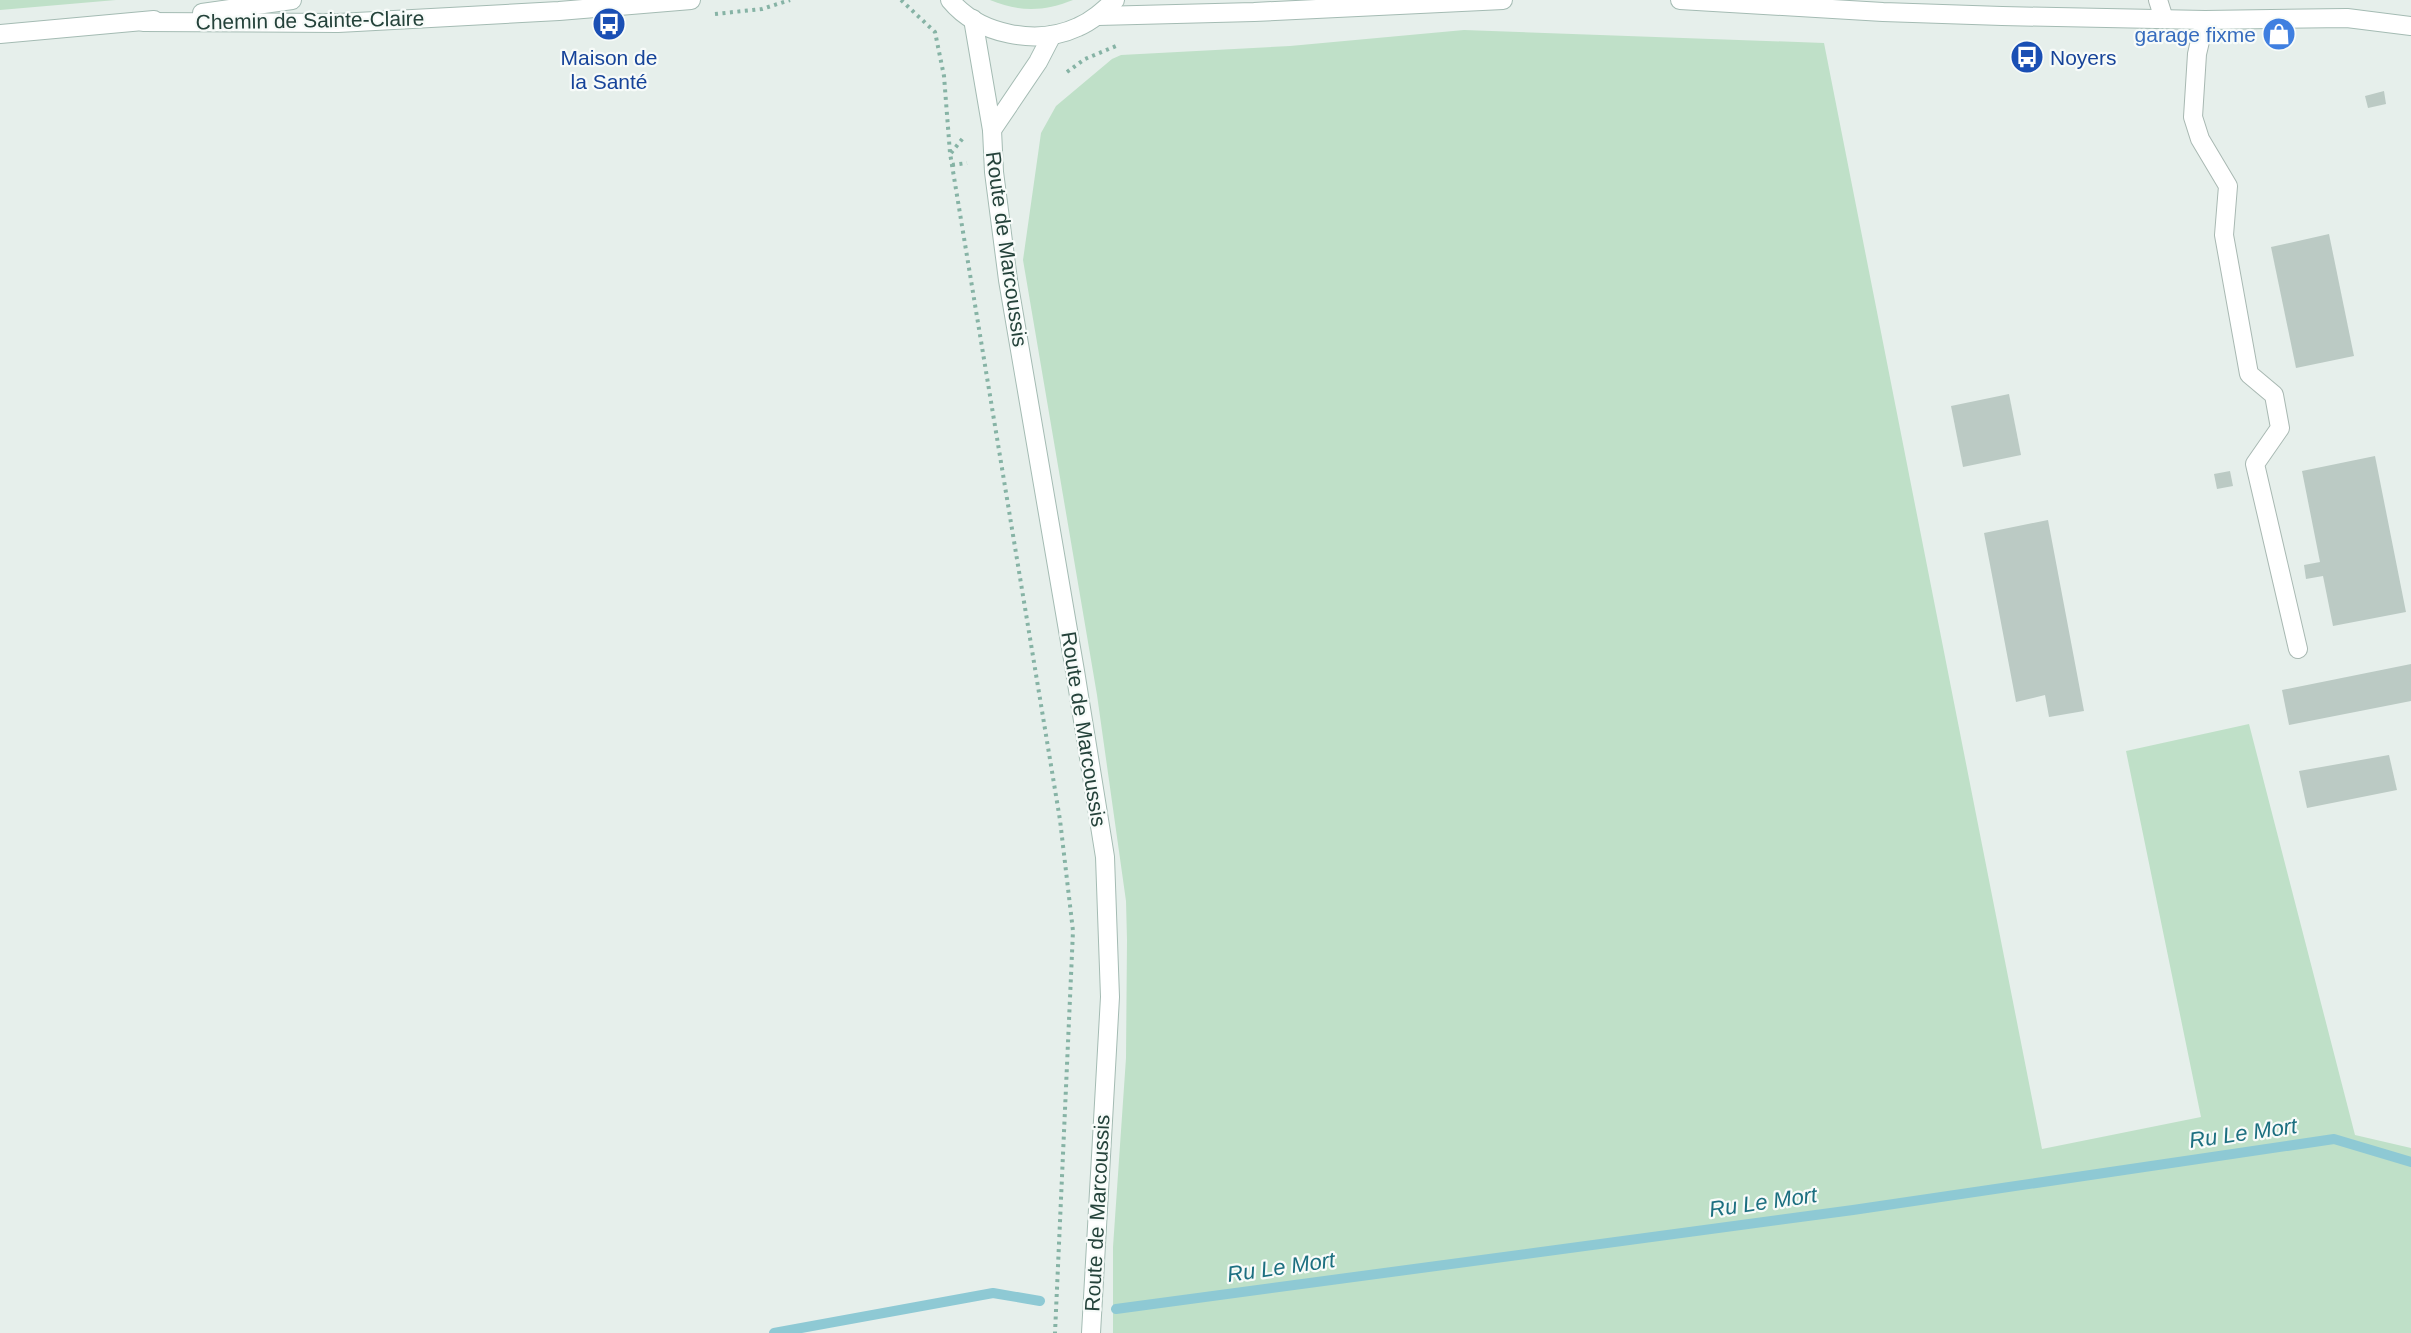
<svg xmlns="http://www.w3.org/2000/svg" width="2411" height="1333" viewBox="0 0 2411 1333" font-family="Arial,sans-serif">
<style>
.green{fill:#bfe0c8}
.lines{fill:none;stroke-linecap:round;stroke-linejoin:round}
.stream{stroke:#8ec9d4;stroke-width:10}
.building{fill:#bbcac4}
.lane-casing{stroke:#a8b8b2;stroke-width:20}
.street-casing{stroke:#a8b8b2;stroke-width:20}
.secondary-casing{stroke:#a4bbb3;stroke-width:20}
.path{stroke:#86b3a5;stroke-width:4;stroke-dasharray:3 4.5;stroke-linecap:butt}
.lane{stroke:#fff;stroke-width:18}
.street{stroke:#fff;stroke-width:18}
.secondary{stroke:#fff;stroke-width:18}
.labels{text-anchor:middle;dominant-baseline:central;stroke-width:4.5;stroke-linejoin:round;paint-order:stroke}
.street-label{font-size:21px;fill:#24423a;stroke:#f7fbf9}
.shop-label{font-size:21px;fill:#366cbe;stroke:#f7fbf9;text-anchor:end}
.transit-label{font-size:21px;fill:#164399;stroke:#f7fbf9}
.water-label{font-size:22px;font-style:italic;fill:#1c6f80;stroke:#f7fbf9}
</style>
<rect width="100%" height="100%" fill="#e6efeb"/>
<g class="green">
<path d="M0,0h116l-116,10z"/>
<path d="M990,0h83c-30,12 -53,12 -83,0z"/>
<path d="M1464,30l360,13 218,1106 159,-32 -75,-366 123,-27 106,411 56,13v185h-1298v-86l13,-189 1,-118 -1,-39 -29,-206 -74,-435 18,-127 15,-27 56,-47 9,-4 169,-9z"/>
</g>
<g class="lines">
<g class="stream">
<path d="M1116,1309l737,-99 481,-71 77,23"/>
<path d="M774,1333l219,-40 47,8"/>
</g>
</g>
<g class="building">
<path d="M2384,91l2,13 -18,4 -3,-12z"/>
<path d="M2329,234l25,122 -58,12 -25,-121z"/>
<path d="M2009,394l12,61 -58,12 -12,-61z"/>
<path d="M2375,456l31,156 -73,14 -10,-50 -17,3 -2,-14 16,-3 -18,-91z"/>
<path d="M2230,471l3,15 -16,3 -3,-15z"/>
<path d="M2048,520l36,191 -35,6 -4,-22 -29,7 -32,-169z"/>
<path d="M2411,664v37l-122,24 -7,-35z"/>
<path d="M2389,755l8,35 -90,18 -8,-37z"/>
</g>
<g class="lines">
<g class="lane-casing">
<path id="lane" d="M2205,20l-8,34 -4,63 7,22 28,47 -4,49 25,139 25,21 6,33 -25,36 43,185"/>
</g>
<g class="street-casing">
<path id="street" d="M2158,0l6,19"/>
</g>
<g class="secondary-casing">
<g id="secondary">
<path d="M950,0c29,35 87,46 128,27 14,-6 25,-16 37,-27"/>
<path d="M1680,0l203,12 119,4 203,4 142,-2 64,8"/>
<path d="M202,13l90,-13"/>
<path d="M1098,16l156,-4 249,-12"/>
<path d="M973,19l19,111 2,42 14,108 67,391 30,186 5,140 -19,336"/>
<path d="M143,22l195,1 221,-12 132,-11"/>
<path d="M0,34l154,-14"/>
<path d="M992,130l46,-68 14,-27"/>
</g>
</g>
<g class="path">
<path d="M901,0l34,32 9,44 6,77 110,667 13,111 -18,402"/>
<path d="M715,14l47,-5 28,-9"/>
<path d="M1067,72l18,-13 31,-13"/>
<path d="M951,153l12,-15"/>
<path d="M952,165l15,-2"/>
</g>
<use href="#lane" class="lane"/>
<use href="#street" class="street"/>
<use href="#secondary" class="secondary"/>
</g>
<defs>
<g id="bus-disc" transform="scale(1.725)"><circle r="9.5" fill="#1a4fb4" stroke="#f7fbf9"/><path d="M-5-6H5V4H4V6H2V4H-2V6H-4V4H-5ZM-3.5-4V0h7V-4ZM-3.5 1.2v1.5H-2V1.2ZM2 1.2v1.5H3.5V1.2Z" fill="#fff"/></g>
<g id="shop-disc" transform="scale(1.725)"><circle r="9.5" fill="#3f7fe0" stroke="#f7fbf9"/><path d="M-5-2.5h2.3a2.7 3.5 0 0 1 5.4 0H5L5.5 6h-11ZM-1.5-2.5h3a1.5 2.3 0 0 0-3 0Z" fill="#fff"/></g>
</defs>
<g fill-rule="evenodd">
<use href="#bus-disc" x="609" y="24"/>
<use href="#shop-disc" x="2279" y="34"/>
<use href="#bus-disc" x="2027" y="57"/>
</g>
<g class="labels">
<g class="street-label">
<text transform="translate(310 20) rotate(-1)">Chemin de Sainte-Claire</text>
<text transform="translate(1007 249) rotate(82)">Route de Marcoussis</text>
<text transform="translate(1084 729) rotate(81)">Route de Marcoussis</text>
<text transform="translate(1097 1213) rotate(-87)">Route de Marcoussis</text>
</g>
<g class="shop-label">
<text x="2256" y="34">garage fixme</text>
</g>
<g class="transit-label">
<text x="609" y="57">Maison de<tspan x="609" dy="24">la Santé</tspan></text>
<text x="2050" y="57" text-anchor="start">Noyers</text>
</g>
<g class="water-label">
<text transform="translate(2243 1133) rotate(-8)">Ru Le Mort</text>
<text transform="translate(1763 1202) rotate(-8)">Ru Le Mort</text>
<text transform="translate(1281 1267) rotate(-8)">Ru Le Mort</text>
</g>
</g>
</svg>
